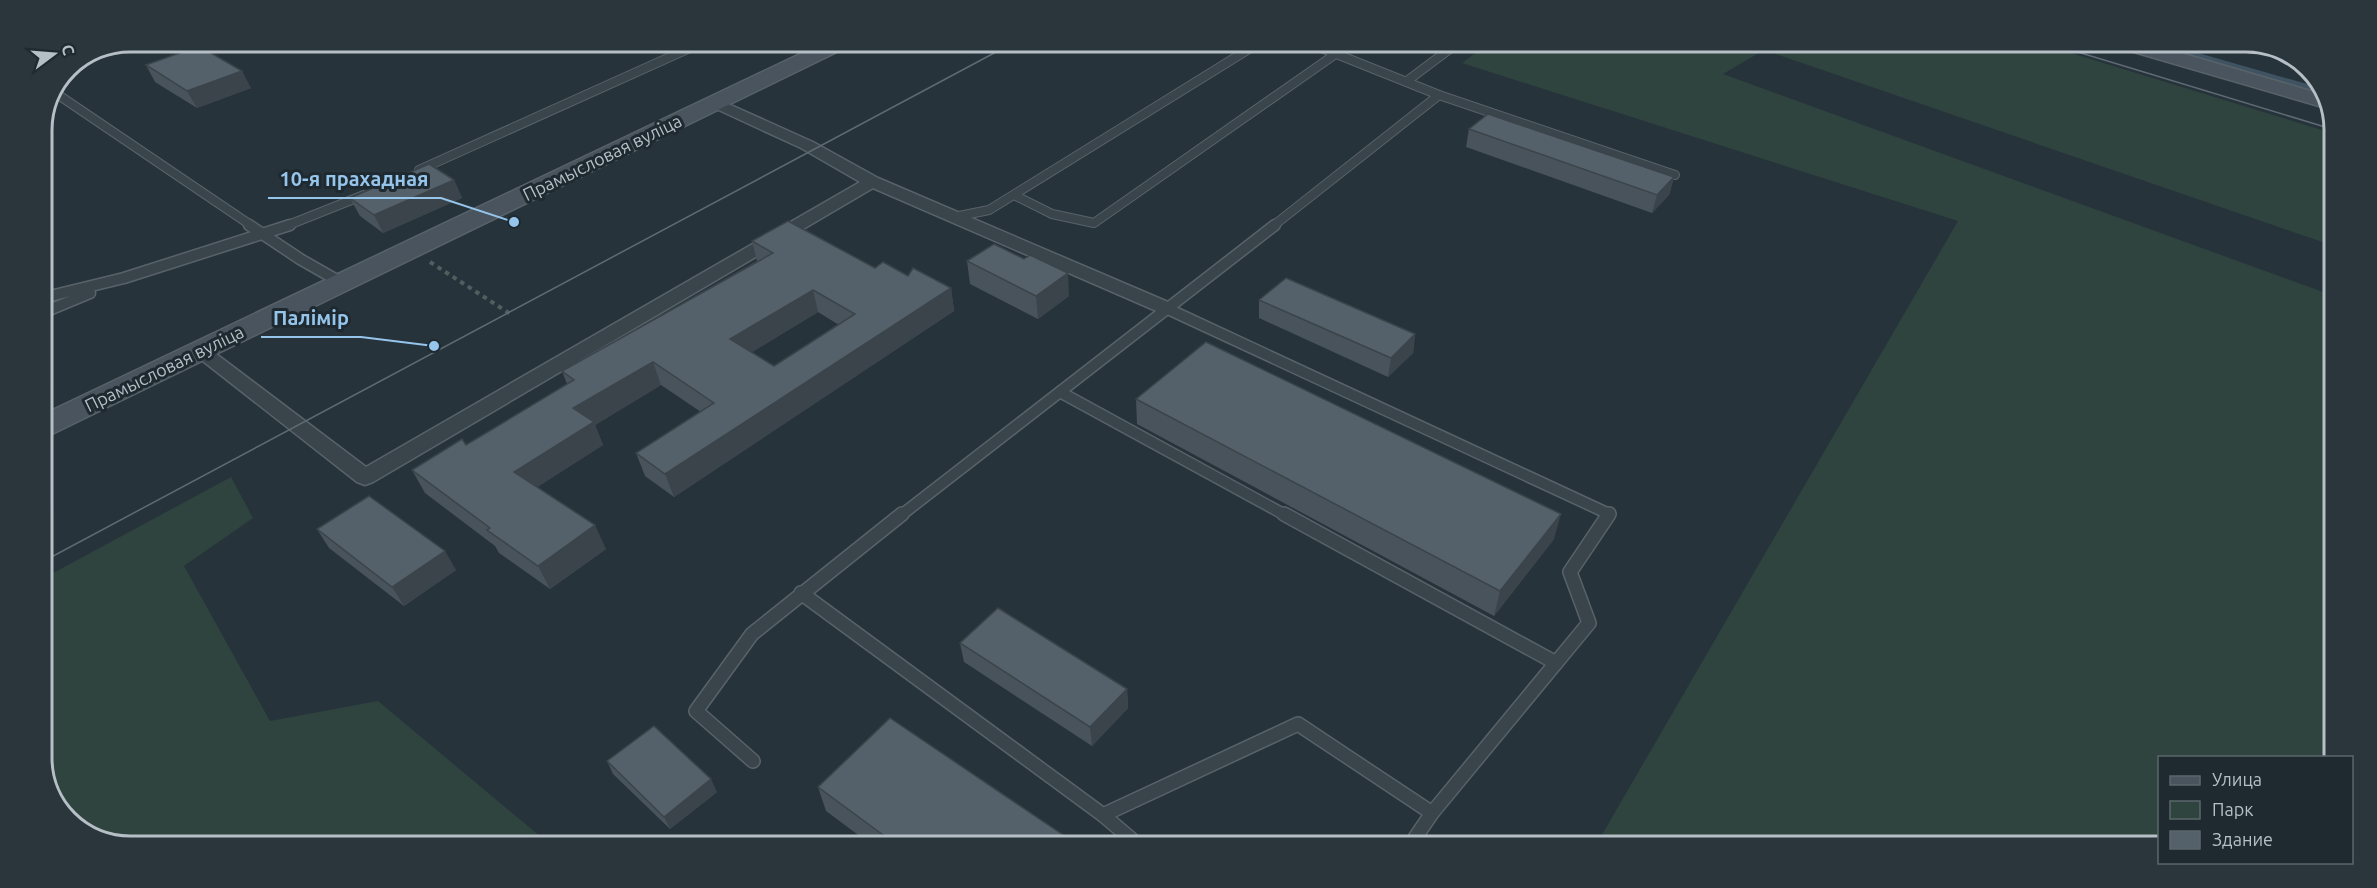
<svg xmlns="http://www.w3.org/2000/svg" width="2377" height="888" viewBox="0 0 2377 888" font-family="Ubuntu,sans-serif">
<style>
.green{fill:#2f433f}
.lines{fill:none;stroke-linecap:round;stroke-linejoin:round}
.stream{stroke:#3f5362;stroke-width:5}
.lane-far2-casing{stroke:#586269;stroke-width:10}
.lane-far1-casing{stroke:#586269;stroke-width:13}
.lane-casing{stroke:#586269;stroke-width:16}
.street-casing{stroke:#586269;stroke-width:3}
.secondary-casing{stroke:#586269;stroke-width:3}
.path{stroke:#4e5f5e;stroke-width:4;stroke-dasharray:4.5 4.5;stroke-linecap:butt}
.lane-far2{stroke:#3a444b;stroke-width:8}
.lane-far1{stroke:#3a444b;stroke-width:10}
.lane{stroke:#3a444b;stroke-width:13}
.street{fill:#3a444b;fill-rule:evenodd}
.secondary{fill:#49545e;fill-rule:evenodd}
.tram{stroke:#5f6b74;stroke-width:1.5}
.wall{fill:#48535b;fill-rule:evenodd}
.shaded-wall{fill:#3b444a}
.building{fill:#54616a;stroke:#3b444a;stroke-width:1.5;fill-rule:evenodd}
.labels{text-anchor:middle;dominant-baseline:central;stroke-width:6;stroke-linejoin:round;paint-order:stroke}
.street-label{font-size:18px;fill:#b6bfc6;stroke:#1f2930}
.rim{fill:none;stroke:#b6bfc6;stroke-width:3}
.leader{fill:none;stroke:#96c5eb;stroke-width:2}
.callout-dot{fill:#96c5eb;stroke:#1f2930;stroke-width:2}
.callout-label{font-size:20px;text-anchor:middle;font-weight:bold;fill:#96c5eb;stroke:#1f2930;stroke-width:6;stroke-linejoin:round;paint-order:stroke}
</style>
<rect width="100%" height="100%" fill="#27333b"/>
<g class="green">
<path d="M1486,45l562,1 287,88 -1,112 -570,-196 -41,24 611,222 -3,461 -171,1 -1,88 -563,-1 362,-624 -496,-158z"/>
<path d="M231,477l22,41 -69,48 86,155 108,-20 169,141 -444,-1 -42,-29 -19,-49v-184z"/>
</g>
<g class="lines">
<path class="stream" d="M2182,51l140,40"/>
<g class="lane-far2-casing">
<g id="lane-far2">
<path d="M1314,45l125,50"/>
<path d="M1407,81l48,-36"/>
<path d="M57,94l195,132"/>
<path d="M419,170l282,-127"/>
<path d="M1014,195l38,19 42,9 243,-170"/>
<path d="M954,217l35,-7 268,-166"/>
<path d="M286,226l78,-31"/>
<path d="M1273,226l166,-131 236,80"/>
</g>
</g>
<g class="lane-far1-casing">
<g id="lane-far1">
<path d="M249,225l51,34 42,24"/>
<path d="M42,298l82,-20 166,-53"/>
<path d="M1168,309l441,205 -1,2"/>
<path d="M42,313l48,-20"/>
<path d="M1060,392l227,124"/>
<path d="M900,516l375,-291"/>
</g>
</g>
<g class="lane-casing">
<g id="lane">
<path d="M1284,514l272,149"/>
<path d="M801,593l302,222 195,-91 134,89 157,-190 -19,-51 39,-58"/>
<path d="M753,761l-57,-50 56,-77 150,-120"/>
<path d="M1103,815l34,29"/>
<path d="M1411,844l21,-31"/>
</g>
</g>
<g class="street-casing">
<path id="street" d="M715,98l98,44 65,36 297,127 2,4 -2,4h-14l-288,-125 -500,294 -8,3 -8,-3 -167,-131 3,-4h14l159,120 494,-285 -59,-34 -91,-42 -3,-3z"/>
</g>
<g class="secondary-casing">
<g id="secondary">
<path d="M823,43l25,1 -3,4 -793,386 -10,3v-22z"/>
<path d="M2124,46h33l167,49 5,14 -202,-59z"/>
</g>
</g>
<path class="path" d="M430,262l82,53"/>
<use href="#lane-far2" class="lane-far2"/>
<use href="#lane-far1" class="lane-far1"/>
<use href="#lane" class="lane"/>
<use href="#street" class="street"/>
<use href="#secondary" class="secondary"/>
<g class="tram">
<path d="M2058,46l277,84"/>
<path d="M42,562l969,-518"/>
</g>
</g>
<g class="wall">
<path d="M146,65l105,23 -54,20 -42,-26z"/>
<path d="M1469,129l205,48 -5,18 -17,18 -186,-66z"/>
<path d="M454,180l8,18 -79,35 -23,-17 -10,-18z"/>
<path d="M752,241l156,35 43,12 3,23 -280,186 -29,-21 -9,-23 65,-41 -40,-27 -66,40 8,20 -66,42 69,62 -56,40 -51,-36 -4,-7 -70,-53 -13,-23 54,-25 101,-61 -5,-13 195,-110zM818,312l21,13 -65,41 -22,-14z"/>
<path d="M967,261l102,35 -31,23 -68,-35z"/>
<path d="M1259,300l156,34 -2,19 -25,24 -129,-59z"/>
<path d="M1136,399l418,140 -60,77 -357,-192z"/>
<path d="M317,529l139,41 -52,36 -75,-58z"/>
<path d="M960,643l167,46 1,19 -36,38 -128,-84z"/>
<path d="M607,761l110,31 -47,37 -57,-55z"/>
<path d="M818,787l257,56h-206l-43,-32z"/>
</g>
<g class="shaded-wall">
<path d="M242,71l9,17 -54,20 -10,-17z"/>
<path d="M1674,177l-5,18 -17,18 5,-18z"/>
<path d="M454,180l8,18 -79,35 -9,-18z"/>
<path d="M1068,273l1,23 -31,23 -2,-23z"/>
<path d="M951,288l3,23 -280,186 -9,-23z"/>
<path d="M813,290l5,22 -81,49 -7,-22z"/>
<path d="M1415,334l-2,19 -25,24 3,-19z"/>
<path d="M653,362l8,23 -66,40 8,20 -78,50 -11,-23 59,-64z"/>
<path d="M1561,514l-7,25 -60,77 6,-25z"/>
<path d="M595,525l11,24 -56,40 -12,-23z"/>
<path d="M445,551l11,19 -52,36 -12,-19z"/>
<path d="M1127,689l1,19 -36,38 -2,-19z"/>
<path d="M711,779l6,13 -47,37 -6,-12z"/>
</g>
<g class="building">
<path d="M199,46l43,25 -55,20 -41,-26z"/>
<path d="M1488,114l186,63 -17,18 -188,-66z"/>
<path d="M429,164l25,16 -80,35 -24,-17z"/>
<path d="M788,221l87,47 8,-6 25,14 5,-8 38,20 -286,186 -29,-21 78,-50 -61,-41 -80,46 21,14 -80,50 81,53 -57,41 -51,-36 3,-2 -78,-58 50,-31 4,6 108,-65 -12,-9 211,-118 -21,-12zM813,290l42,24 -81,52 -44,-27z"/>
<path d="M994,244l30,15 6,-4 38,18 -32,23 -69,-35z"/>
<path d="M1286,278l129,56 -24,24 -132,-58z"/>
<path d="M1206,342l355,172 -61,77 -364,-192z"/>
<path d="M369,496l76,55 -53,36 -75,-58z"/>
<path d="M998,608l129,81 -37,38 -130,-84z"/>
<path d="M890,718l185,125h-181l-76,-56z"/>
<path d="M654,726l57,53 -47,38 -57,-56z"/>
</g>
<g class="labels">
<g class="street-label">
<text transform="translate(602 157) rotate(-26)">Прамысловая вуліца</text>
<text transform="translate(164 368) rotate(-26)">Прамысловая вуліца</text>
</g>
</g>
<path d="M0 0H2377V888H0ZM130 52H2246A78 78 0 0 1 2324 130V758A78 78 0 0 1 2246 836H130A78 78 0 0 1 52 758V130A78 78 0 0 1 130 52Z" fill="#2b353c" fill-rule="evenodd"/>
<path class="rim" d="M130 52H2246A78 78 0 0 1 2324 130V758A78 78 0 0 1 2246 836H130A78 78 0 0 1 52 758V130A78 78 0 0 1 130 52Z"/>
<path class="leader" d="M514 222L441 198H268M434 346L361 337H261"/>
<g class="callout-dot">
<circle cx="514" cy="222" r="6"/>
<circle cx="434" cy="346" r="6"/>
</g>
<g class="callout-label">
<text x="354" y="186">10-я прахадная</text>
<text x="311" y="325">Палімір</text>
</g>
<rect x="2158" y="756" width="195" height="108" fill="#1f2930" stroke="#5b656c" stroke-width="1.5"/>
<rect x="2170" y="776" width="30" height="9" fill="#49545e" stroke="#5b656c" stroke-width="1.5"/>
<text x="2212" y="786" font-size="18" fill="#b6bfc6">Улица</text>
<rect x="2170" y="801" width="30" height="18" fill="#2f433f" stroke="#5b656c" stroke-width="1.5"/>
<text x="2212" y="816" font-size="18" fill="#b6bfc6">Парк</text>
<rect x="2170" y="831" width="30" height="18" fill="#54616a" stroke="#5b656c" stroke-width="1.5"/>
<text x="2212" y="846" font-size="18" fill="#b6bfc6">Здание</text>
<g transform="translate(54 54) rotate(74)" stroke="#1f2930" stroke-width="4.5" paint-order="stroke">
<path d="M0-4.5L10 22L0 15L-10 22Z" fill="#b6bfc6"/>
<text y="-9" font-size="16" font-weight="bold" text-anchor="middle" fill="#b6bfc6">С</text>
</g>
</svg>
